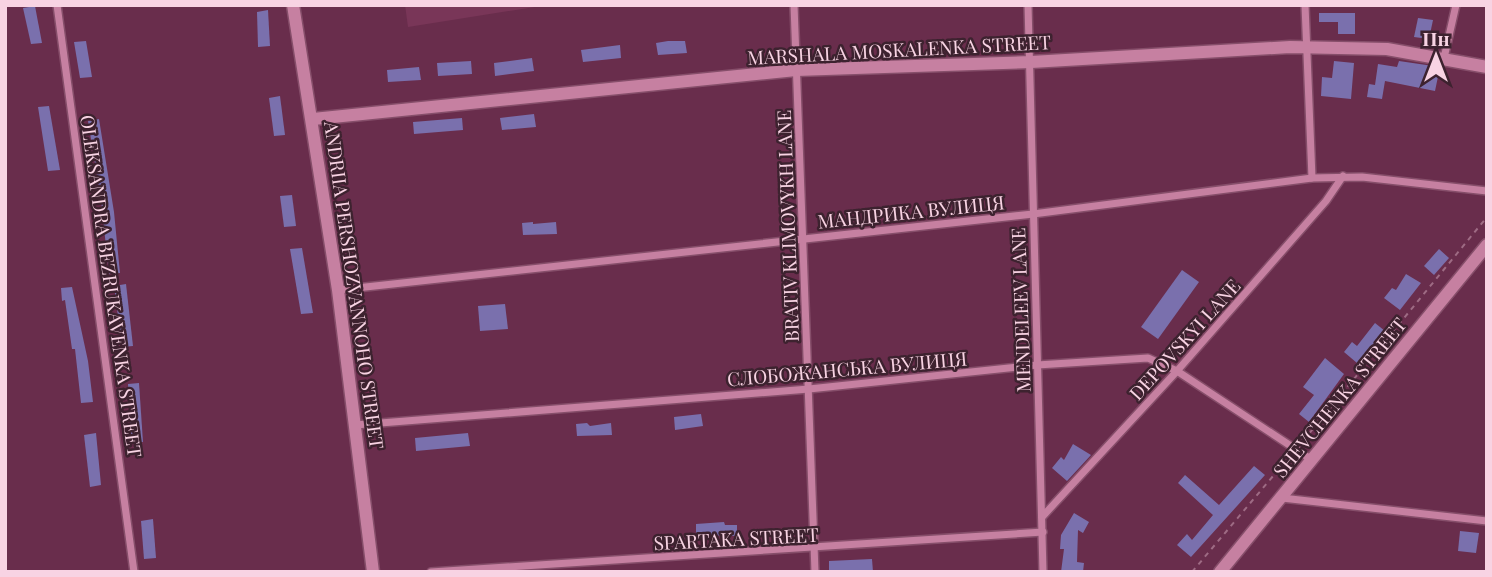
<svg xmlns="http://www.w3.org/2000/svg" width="1492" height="577" viewBox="0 0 1492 577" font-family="'Playfair Display',serif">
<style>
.built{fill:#793658}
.building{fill:#7a70ad}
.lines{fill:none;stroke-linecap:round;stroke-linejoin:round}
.minor-casing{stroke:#864e6a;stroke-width:10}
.tertiary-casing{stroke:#864e6a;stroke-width:15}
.path{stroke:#9e6b84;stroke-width:2;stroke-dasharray:5 5;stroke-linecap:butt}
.minor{stroke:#c680a1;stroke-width:7}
.tertiary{stroke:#c680a1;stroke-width:12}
.labels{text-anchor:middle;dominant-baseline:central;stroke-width:5;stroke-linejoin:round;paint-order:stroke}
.street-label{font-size:19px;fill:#f8d3e3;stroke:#3d222f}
</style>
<rect width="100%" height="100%" fill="#692d4c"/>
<path class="built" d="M405,5h142l-139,22z"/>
<g class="building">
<path d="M35,6l7,37 -11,1 -8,-36z"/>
<path d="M268,10l2,36 -12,1 -1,-35z"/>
<path d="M1319,13h36v21h-17v-12h-19z"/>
<path d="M1418,18l15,2 -4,19 -15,-2z"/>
<path d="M86,41l6,36 -12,1 -6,-36z"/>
<path d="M668,41h17l2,12 -29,2 -2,-12z"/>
<path d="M620,45l1,13 -38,4 -2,-12z"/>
<path d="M532,58l2,13 -39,5 -1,-13z"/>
<path d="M471,61l1,13 -34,2 -1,-13z"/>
<path d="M1334,61l20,2 -3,36 -30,-3 1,-19 10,1z"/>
<path d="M1399,61l41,6 -5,24 -50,-10 -3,18 -15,-2 2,-13 6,1 3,-21 19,3z"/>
<path d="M419,67l2,13 -33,2 -1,-12z"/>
<path d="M280,96l5,39 -11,1 -5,-38z"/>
<path d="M49,106l11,64 -12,1 -10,-64z"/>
<path d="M534,114l2,13 -34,3 -2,-12z"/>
<path d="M462,118l1,12 -49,4 -1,-12z"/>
<path d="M99,119l15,93 6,61 -11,1 -8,-74 -13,-79z"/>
<path d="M292,195l4,31 -12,1 -4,-31z"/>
<path d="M533,222v2l23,-2 1,12 -34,1 -1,-12z"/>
<path d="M302,248l11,65 -12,1 -11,-65z"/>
<path d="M1439,249l10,9 -15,17 -10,-9z"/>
<path d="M1182,270l17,12 -41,57 -17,-12z"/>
<path d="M1406,274l15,9 -21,27 -16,-12 8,-10 4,2z"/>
<path d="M126,284l7,62 -11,1 -8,-61z"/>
<path d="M72,287l16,74 5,41 -12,1 -6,-54h-3l-7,-49 -3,1 -1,-13z"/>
<path d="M505,304l3,25 -28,2 -2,-25z"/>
<path d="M1375,323l10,8 -28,32 -13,-11 8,-10 5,4z"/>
<path d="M1325,358l19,16 -35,48 -10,-8 15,-19 -11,-8z"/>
<path d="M139,383l4,59 -12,1 -3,-59z"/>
<path d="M701,414l2,12 -28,4 -1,-13z"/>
<path d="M587,423l3,3 21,-3 1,12 -35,1 -1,-12z"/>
<path d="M96,433l5,52 -11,2 -6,-52z"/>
<path d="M468,433l2,13 -54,5 -1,-13z"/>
<path d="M1073,444l18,11 -24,26 -15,-13 9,-11 3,3z"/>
<path d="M1254,466l11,9 -74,82 -14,-12 10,-11 5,6 21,-25 -35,-32 7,-8 34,30z"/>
<path d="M1074,513l15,9 -6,11 -5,-3 -1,32 7,1 -1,9h-22l3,-23h-4l1,-14z"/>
<path d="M153,519l3,39 -12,1 -3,-38z"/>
<path d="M724,522l1,3h12v11l-41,-1v-11z"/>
<path d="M1460,531l19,2 -3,20 -18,-2z"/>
<path d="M872,559l1,13h-44v-11z"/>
</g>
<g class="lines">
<g class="minor-casing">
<g id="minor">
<path d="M57,5l77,567"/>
<path d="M794,5l21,567"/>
<path d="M1028,5l15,567"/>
<path d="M1305,5l7,173"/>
<path d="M1444,58l12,-53"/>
<path d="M338,290l695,-76 279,-36 50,-1 125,14"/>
<path d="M355,425l454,-36 228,-24 111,-7 29,13 135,89"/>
<path d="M1282,498l205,23"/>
<path d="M1042,517l135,-146 149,-170 17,-25"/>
<path d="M431,572l612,-40"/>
</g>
</g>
<g class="tertiary-casing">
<g id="tertiary">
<path d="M293,5l45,285 35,282"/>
<path d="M313,119l483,-49 235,-8 259,-15 97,2 100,18"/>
<path d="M1220,572l267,-327"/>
</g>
</g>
<g class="path">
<path d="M1303,441l184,-224"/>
<path d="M1192,572l98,-116"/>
</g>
<use href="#minor" class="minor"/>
<use href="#tertiary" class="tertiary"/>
</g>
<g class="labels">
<g class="street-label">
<text transform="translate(899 49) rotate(-3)">MARSHALA MOSKALENKA STREET</text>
<text transform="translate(911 211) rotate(-6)">МАНДРИКА ВУЛИЦЯ</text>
<text transform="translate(787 226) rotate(-92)">BRATIV KLIMOVYKH LANE</text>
<text transform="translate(355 285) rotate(82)">ANDRIIA PERSHOZVANNOHO STREET</text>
<text transform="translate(112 286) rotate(82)">OLEKSANDRA BEZRUKAVENKA STREET</text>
<text transform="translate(1020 310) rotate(-92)">MENDELEEV LANE</text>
<text transform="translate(1184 339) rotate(-48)">DEPOVSKYI LANE</text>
<text transform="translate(847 368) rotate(-5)">СЛОБОЖАНСЬКА ВУЛИЦЯ</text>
<text transform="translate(1339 397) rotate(-51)">SHEVCHENKA STREET</text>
<text transform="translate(736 538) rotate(-3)">SPARTAKA STREET</text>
</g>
</g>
<rect width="1492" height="577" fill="none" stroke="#f8d3e3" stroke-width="14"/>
<g transform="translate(1436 56)" stroke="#3d222f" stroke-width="5" paint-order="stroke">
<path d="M0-5L12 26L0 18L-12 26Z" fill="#f8d3e3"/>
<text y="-10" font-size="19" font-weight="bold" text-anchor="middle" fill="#f8d3e3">Пн</text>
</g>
</svg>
